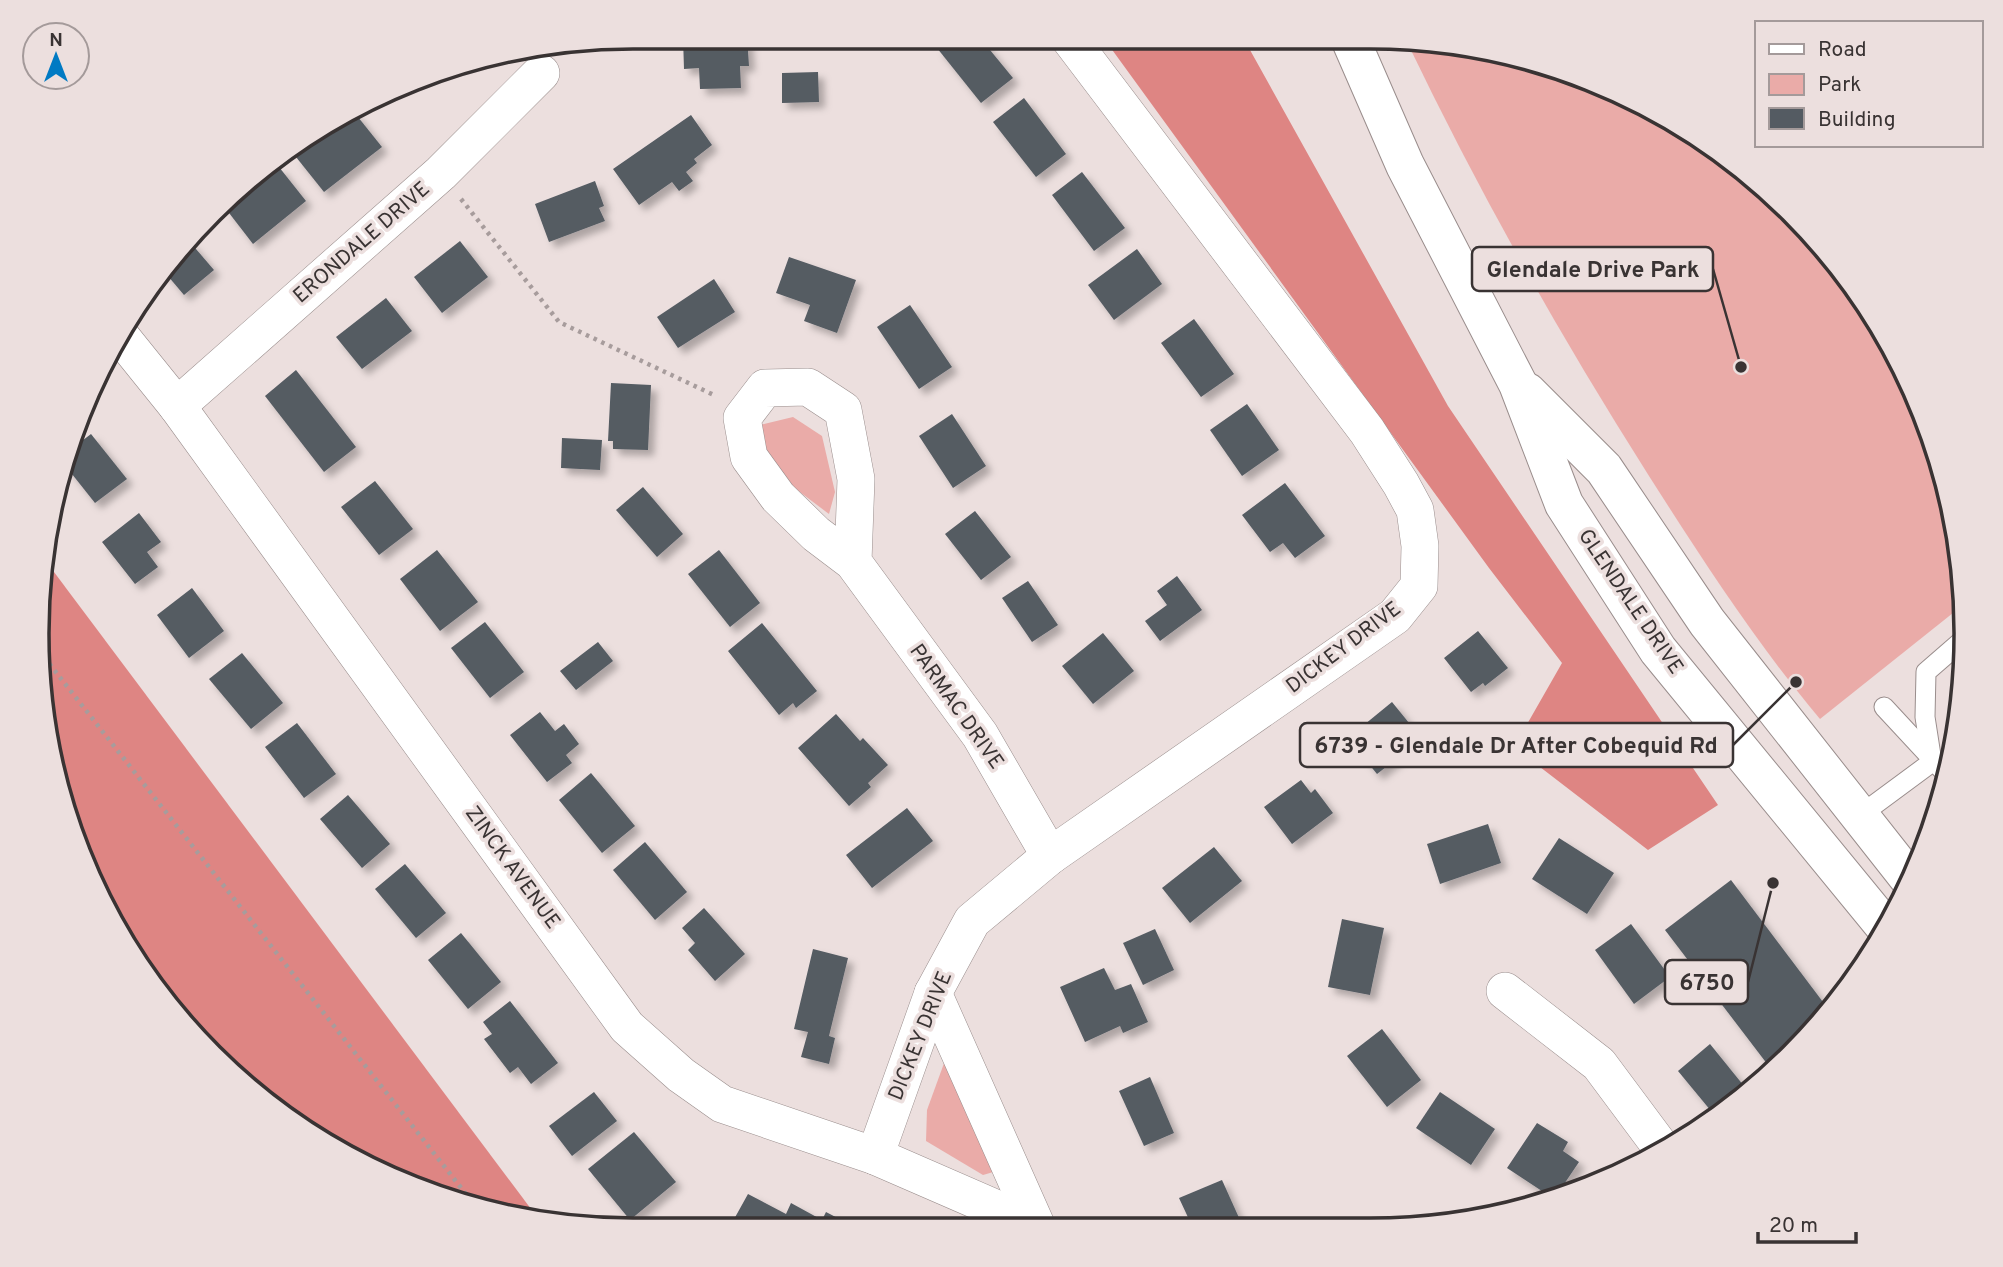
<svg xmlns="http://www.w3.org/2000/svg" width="2003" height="1267" viewBox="0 0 2003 1267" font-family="Overpass,sans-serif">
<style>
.green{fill:#eaaba8}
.forest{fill:#de8583}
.building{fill:#545b62;filter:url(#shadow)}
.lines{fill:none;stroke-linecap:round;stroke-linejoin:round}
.lane-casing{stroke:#998d8c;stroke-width:21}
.street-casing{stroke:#998d8c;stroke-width:38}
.secondary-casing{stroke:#998d8c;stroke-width:40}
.path{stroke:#a79c9c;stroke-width:4.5;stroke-dasharray:3.5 5;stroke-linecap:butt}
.lane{stroke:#fff;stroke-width:19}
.street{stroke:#fff;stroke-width:37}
.secondary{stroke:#fff;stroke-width:38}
.labels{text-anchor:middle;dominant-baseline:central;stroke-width:7;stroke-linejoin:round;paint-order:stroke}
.street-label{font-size:21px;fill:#393333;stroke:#ecdfde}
.rim{fill:none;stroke:#393333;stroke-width:3.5}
.leader{fill:none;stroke:#393333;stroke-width:2.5}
.callout-dot{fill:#393333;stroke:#ecdfde;stroke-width:2.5}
.callout{fill:#ecdfde;stroke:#393333;stroke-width:2.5}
.callout-label{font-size:23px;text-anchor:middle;font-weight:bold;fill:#393333}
</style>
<defs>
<filter id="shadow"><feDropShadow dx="6" dy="6" stdDeviation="3.5" flood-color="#0004"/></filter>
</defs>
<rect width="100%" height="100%" fill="#ecdfde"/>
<g class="green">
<path d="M1407,42h40l150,40 136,78 85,80 68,95 49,107 26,114 2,49 -143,114c-64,-76 -118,-160 -171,-243 -89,-140 -170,-284 -242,-434z"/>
<path d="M793,417l29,19 13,56 -6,22 -49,-37 -16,-25 -4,-27z"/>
<path d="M947,1055l60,113 -24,7 -57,-34 1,-31z"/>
</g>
<g class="forest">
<path d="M1105,40l140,1 203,365 270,399 -70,45 -134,-103 48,-84 -73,-95z"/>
<path d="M45,560l495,661 -135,-36 -135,-78 -133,-142 -80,-177 -19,-193z"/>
</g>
<g class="building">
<path d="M683,37h64l2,29h-9l1,22 -41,1 -1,-21 -15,1z"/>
<path d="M950,39h31l32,39 -32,25 -44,-55z"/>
<path d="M818,72l1,30 -37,1v-30z"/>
<path d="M1024,98l42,56 -30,23 -43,-55z"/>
<path d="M354,112l28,35 -58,45 -28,-35z"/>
<path d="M691,115l21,30 -18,14 3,4 -11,9 7,9 -14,10 -7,-9 -33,23 -26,-36z"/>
<path d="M279,167l27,34 -53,43 -27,-35z"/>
<path d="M1082,172l43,56 -31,23 -42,-56z"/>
<path d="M595,181l9,25 -5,2 6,13 -56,21 -14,-38z"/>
<path d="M460,241l28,36 -46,36 -28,-36z"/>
<path d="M190,242l24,28 -30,25 -22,-26z"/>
<path d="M1137,249l25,35 -48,36 -26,-35z"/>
<path d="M789,257l67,23 -19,53 -33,-12 6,-16 -34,-12z"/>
<path d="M714,279l21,33 -57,36 -21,-31z"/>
<path d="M386,298l26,33 -50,38 -26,-32z"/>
<path d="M910,305l42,62 -33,22 -42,-62z"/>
<path d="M1194,319l40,55 -33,23 -40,-54z"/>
<path d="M296,370l60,77 -32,25 -59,-76z"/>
<path d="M611,383l40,2 -3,65 -35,-1v-8h-5z"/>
<path d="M1247,404l32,46 -37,26 -32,-46z"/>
<path d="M952,414l34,52 -33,22 -34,-52z"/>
<path d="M91,434l36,45 -32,24 -31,-39 2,-11z"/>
<path d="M562,438l40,2 -2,30 -39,-2z"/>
<path d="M375,481l38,48 -34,26 -38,-48z"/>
<path d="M1285,483l40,53 -30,22 -12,-15 -13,9 -28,-37z"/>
<path d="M643,487l40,47 -26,23 -41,-47z"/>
<path d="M975,511l36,46 -30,23 -36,-46z"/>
<path d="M139,513l22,29 -14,10 11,15 -23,17 -33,-42z"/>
<path d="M437,550l41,52 -38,29 -40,-52z"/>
<path d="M719,550l41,53 -30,24 -42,-53z"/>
<path d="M1177,576l25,34 -42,31 -15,-20 22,-16 -10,-14z"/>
<path d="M1028,581l30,44 -26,17 -30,-44z"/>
<path d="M192,588l32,43 -35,27 -32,-43z"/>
<path d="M485,622l39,50 -34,26 -39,-50z"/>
<path d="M762,623l55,68 -21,17 -3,-5 -14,12 -51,-64z"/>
<path d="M1478,631l30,37 -23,18 -2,-3 -12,9 -27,-34z"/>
<path d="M1103,633l31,38 -41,33 -31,-38z"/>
<path d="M598,642l15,19 -37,29 -16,-19z"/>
<path d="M242,653l41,50 -32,26 -42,-50z"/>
<path d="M1392,702l30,37 -45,35 -29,-36z"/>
<path d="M540,712l15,19 9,-7 15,20 -13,11 6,8 -25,19 -37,-47z"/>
<path d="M836,714l24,27 3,-3 25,27 -20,18 3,4 -22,19 -51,-58z"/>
<path d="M297,723l39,51 -32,24 -39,-51z"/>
<path d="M591,773l44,53 -33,27 -43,-53z"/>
<path d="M1301,780l10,13 4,-4 18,24 -41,31 -28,-37z"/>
<path d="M348,795l42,49 -28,24 -42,-49z"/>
<path d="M907,808l26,33 -61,47 -26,-33z"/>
<path d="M1488,824l13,39 -61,21 -13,-40z"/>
<path d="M1559,838l55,35 -27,41 -55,-35z"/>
<path d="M645,842l42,50 -32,28 -42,-50z"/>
<path d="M1214,847l28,34 -52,42 -28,-35z"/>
<path d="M405,864l41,49 -30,25 -41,-49z"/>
<path d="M1731,880l98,130 -58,59 -106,-139z"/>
<path d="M704,908l41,46 -30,27 -27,-31 7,-7 -13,-15z"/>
<path d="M1342,919l42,9 -14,67 -42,-8z"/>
<path d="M1631,924l39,53 -36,27 -39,-54z"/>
<path d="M1155,929l19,41 -31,15 -20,-42z"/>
<path d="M461,933l40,49 -33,27 -40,-49z"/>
<path d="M813,949l35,9 -19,78 6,2 -6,26 -28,-7 7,-25 -14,-3z"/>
<path d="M1104,968l11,22 16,-6 17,38 -25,11 -3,-7 -35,16 -25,-55z"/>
<path d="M510,1001l48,62 -27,21 -13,-17 -8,6 -26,-34 8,-5 -9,-12z"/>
<path d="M1382,1029l39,51 -34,27 -40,-51z"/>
<path d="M1710,1044l38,47 -32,26 -38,-46z"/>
<path d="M1150,1077l24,56 -30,13 -25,-55z"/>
<path d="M594,1092l23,29 -45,35 -23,-30z"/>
<path d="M1440,1092l55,37 -24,36 -55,-37z"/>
<path d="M1537,1123l31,19 -5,9 16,11 -25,37 -47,-31z"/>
<path d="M634,1132l42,50 -46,38 -42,-51z"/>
<path d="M1222,1180l18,40 -17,8h-30l-14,-30z"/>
<path d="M748,1194l38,20 5,-11 31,17 4,-8 27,14h-112l-8,-5z"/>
</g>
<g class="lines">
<g class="lane-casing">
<g id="lane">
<path d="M1884,707l64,69"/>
<path d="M1859,816l73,-54 -7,-45 1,-45 38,-33"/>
</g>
</g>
<g class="street-casing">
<g id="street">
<path d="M123,339l54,67 450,621 54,48 41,29 153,52 161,70"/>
<path d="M177,406l264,-233 100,-100"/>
<path d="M853,562l3,-83 -13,-69 -35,-23 -43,1 -23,30 7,39 29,40 38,37 37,28 127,173 70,121"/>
<path d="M1505,991l94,73 64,86"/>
<path d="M933,993l104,234"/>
<path d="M875,1156l58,-163 39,-72 78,-65 345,-240 24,-30 1,-40 -5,-36 -14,-26 -34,-53 -297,-392"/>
</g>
</g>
<g class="secondary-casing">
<g id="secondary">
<path d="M1351,41l54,124 113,219 46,120 94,146 228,278"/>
<path d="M1527,392l77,77 103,153 204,259"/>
</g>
</g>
<g class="path">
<path d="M461,199l98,123 157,74"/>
<path d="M44,657l429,546"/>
</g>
<use href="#lane" class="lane"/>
<use href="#street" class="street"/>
<use href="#secondary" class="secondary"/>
</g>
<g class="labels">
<g class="street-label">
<text transform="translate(362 243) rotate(-41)">ERONDALE DRIVE</text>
<text transform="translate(1630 602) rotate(56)">GLENDALE DRIVE</text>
<text transform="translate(1344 648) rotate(-37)">DICKEY DRIVE</text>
<text transform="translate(956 707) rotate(55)">PARMAC DRIVE</text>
<text transform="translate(512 868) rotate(54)">ZINCK AVENUE</text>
<text transform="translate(921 1036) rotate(-68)">DICKEY DRIVE</text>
</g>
</g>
<path d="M0 0H2003V1267H0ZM633 49H1370A584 584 0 0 1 1954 633V634A584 584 0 0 1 1370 1218H633A584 584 0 0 1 49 634V633A584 584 0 0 1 633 49Z" fill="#ecdfde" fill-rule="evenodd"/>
<path class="rim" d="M633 49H1370A584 584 0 0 1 1954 633V634A584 584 0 0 1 1370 1218H633A584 584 0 0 1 49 634V633A584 584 0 0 1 633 49Z"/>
<path class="leader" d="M1741 367L1713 269M1796 682L1733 745M1773 883L1748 982"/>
<g class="callout-dot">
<circle cx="1741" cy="367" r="7"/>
<circle cx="1796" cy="682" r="7"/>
<circle cx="1773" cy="883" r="7"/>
</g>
<g class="callout">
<rect x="1472" y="247" width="241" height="44" rx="7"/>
<rect x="1300" y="723" width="433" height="44" rx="7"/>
<rect x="1665" y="960" width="83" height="44" rx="7"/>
</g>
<g class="callout-label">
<text x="1593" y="277">Glendale Drive Park</text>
<text x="1516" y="753">6739 - Glendale Dr After Cobequid Rd</text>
<text x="1707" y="990">6750</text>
</g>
<rect x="1755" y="21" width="228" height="126" fill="#ecdfde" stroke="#a49a9a" stroke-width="2"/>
<rect x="1769" y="44" width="35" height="10" fill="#ffffff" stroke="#a49a9a" stroke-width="2"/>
<text x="1818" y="56" font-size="21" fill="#393333">Road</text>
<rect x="1769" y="74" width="35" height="21" fill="#eaaba8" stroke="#a49a9a" stroke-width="2"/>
<text x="1818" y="91" font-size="21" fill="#393333">Park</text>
<rect x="1769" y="108" width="35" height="21" fill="#545b62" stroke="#a49a9a" stroke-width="2"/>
<text x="1818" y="126" font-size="21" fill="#393333">Building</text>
<g transform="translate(56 56)"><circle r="33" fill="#ecdfde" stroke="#a49a9a" stroke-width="2"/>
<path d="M0-5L12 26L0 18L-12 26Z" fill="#007ac3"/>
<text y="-10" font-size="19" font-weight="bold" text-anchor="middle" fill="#393333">N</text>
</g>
<path d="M1758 1232v10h98v-10" fill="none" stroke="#393333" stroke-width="3.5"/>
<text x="1769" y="1232" font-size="21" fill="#393333" stroke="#ecdfde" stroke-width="5" paint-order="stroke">20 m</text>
</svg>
